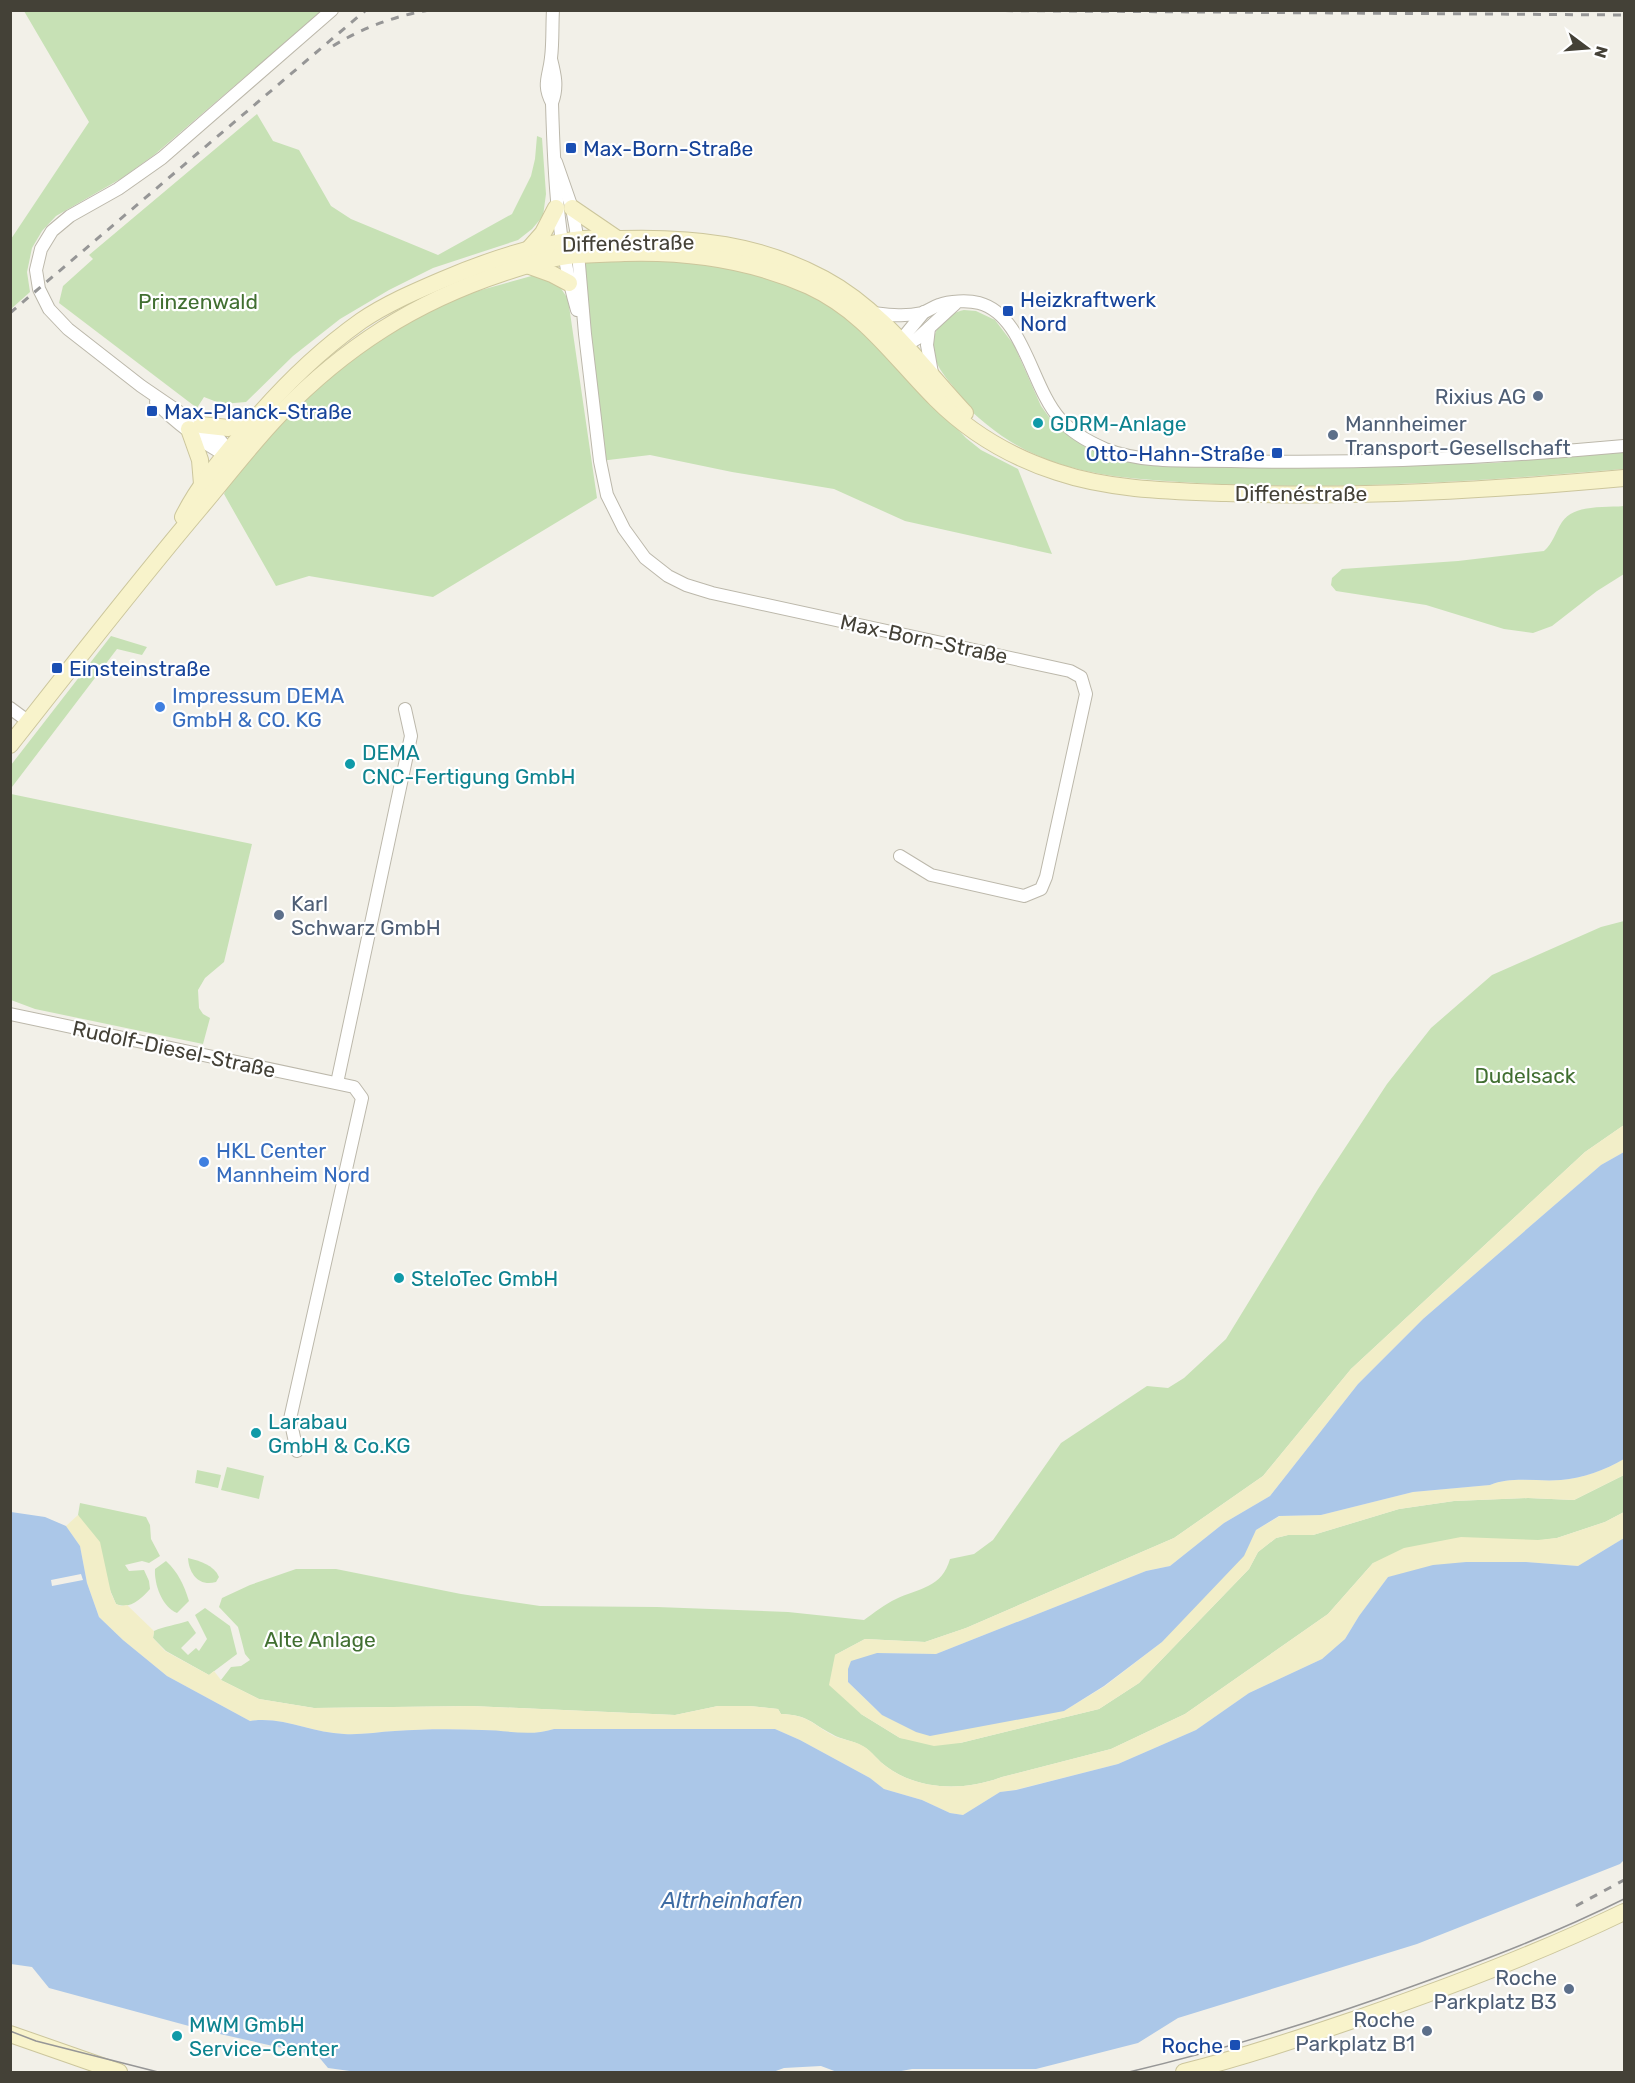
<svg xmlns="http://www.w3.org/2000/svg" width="1635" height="2083" viewBox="0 0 1635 2083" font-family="Rubik,sans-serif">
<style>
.green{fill:#c7e1b5}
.sand{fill:#f2eec8}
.water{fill:#abc7e8}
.pier{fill:#f2f0e8}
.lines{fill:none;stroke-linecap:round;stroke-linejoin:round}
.street-casing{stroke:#bcb8ab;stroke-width:14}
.secondary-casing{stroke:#ccc69c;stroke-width:18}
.street{stroke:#fff;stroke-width:12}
.secondary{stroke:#f8f3cb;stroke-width:16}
.tram{stroke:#969696;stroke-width:1.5}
.rail{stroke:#969696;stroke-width:3;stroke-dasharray:8 8;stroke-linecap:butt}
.transit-dot{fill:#1a4fb4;stroke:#fff;stroke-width:2}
.service-dot{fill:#5c6f8a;stroke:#fff;stroke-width:2}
.culture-dot{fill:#0f9aa8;stroke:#fff;stroke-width:2}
.shop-dot{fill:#3f7fe0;stroke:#fff;stroke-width:2}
.labels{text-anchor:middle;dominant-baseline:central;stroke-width:4.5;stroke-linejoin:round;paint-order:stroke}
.transit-label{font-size:21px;fill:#164399;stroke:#fff;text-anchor:start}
.street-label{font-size:21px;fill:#444137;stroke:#fff}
.park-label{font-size:21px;fill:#416f31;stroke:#fff}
.service-label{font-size:21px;fill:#4e5e75;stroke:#fff;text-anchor:end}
.culture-label{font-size:21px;fill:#0d838f;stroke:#fff;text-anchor:start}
.shop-label{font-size:21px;fill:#366cbe;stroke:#fff;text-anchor:start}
.water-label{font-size:22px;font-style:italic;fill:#3d6ba3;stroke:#fff}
</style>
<rect width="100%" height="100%" fill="#f2f0e8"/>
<g class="green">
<path d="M24,11h298l-168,144 -32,23 -66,38 -14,15 -10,17 -5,24 3,20 -19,17v-70l78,-117z"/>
<path d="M257,114l16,27 26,9 32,56 20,13 87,36 74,-41 19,-38 4,-17 2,-23 5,2 4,56 -3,22 -11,13 -14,11 -85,28 -44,22 -49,29 -47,37 -47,46 -24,2 -18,-7 -7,11 -138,-105 4,-17 30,-27 -4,-4z"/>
<path d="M648,252l115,23 47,19 42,25 114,119 15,12 37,19 34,85 -147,-33 -71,-32 -102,-17 -82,-17 -50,6 -23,-205z"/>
<path d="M535,275l25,12 8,12 29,199 -164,99 -124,-21 -33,10 -52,-92 5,-12 39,-47 78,-75 96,-59z"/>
<path d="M964,310l12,1 19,9 19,25 27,61 13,18 34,25 16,5 94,12 107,2 189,-5 130,-12v18c-142,12 -285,22 -427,14 -46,-3 -96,-5 -140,-20 -42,-14 -70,-35 -101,-67l2,-3c-7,-10 -18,-21 -22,-32 -9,-24 4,-46 28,-51z"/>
<path d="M1624,506v68l-27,17 -45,35 -19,7 -29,-4 -78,-24 -90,-14 -5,-6 1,-7 10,-9 116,-8 86,-10c9,-8 11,-18 18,-29 12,-18 42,-14 62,-16z"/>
<path d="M111,636l36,11 -5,8 -25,-6 -105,138 -1,-2v-20z"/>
<path d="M11,794l241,50 -28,118 -19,16 -7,12 1,18 4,6 7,4 -7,26 -168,-35 -24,-9z"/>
<path d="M1624,921v204l-39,27 -234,217 -88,107 -89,62 -208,90 -41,14 -60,-3 -30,16 26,59 39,24 60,5 139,-34 40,-26 110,-114 9,-17 18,-14 12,-3h25l86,-26 55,-8 74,-3 46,2 50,-25v37l-19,10 -48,16 -184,25 -45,51 -143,100 -74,35 -109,28c-37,14 -82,14 -115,-10 -9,-6 -15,-16 -25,-21 -9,-6 -21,-6 -30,-12 -21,-11 -24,-19 -51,-20l-3,-5 -28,-3h-32l-43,9 -203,-9 -158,2 -55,-9 -38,-19 10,-13 10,-1 9,-6 -5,-6 -7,-27 -19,-20 3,-9 28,-13 46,-16h40l125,25 79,12 117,1 131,5 76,8c10,-7 21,-16 32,-21 23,-11 46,-11 54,-40l24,-5 19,-14 68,-97 86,-57 21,2 16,-10 42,-39 92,-150 69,-105 44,-56 61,-53 109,-48z"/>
<path d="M227,1467l37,9 -5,23 -38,-9z"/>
<path d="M197,1470l24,5 -3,13 -23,-5z"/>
<path d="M80,1503l66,14 4,8 1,14 9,17 -11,7 -7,-2 -17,4 4,6 15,-1 5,11 1,8c-9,10 -20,21 -34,15l-38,-89z"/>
<path d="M188,1558c12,3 26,7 31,19l-3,5c-17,5 -27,-8 -28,-24z"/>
<path d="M166,1561c12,11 18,24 23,40l-12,12c-15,-6 -23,-29 -22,-44z"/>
<path d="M205,1608l25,18 7,28 -28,21 -43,-24 -13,-13 1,-7c10,-5 23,-6 34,-10l8,12 -15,15 7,7 8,-7 3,3 8,-12 -12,-24z"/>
</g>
<g class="sand">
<path d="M1624,1125v27l-23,13 -178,154 -65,65 -88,112 -46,27 -54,43 -24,5 -210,83 -59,-1 -29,29 34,33 182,-4 41,-25 57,-44 88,-101 6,-11 24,-14 41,-1 92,-23 77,-7c22,-9 47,-3 71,-5 22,-2 44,-10 63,-21v16l-50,25 -46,-2 -74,3 -55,8 -86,26h-25l-12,3 -18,14 -9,17 -110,114 -40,26 -139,34 -26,3 -34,-8 -39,-24 -32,-29 6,-30 30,-16 60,3 41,-14 208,-90 89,-62 88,-107 234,-217z"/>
<path d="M1624,1512v26l-46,28 -52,-4h-60l-78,15 -29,39 -14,23 -23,20 -73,34 -53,37 -78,34 -103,26 -15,2 -37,23 -13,-2 -28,-13 -38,-11 -14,-11 -70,-38 -25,-11h-221c-25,8 -47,2 -72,1 -29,-1 -59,-1 -87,1 -17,1 -34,4 -51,3 -32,-1 -61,-18 -94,-13l-83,-45 -44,-36 -24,-23 -12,-34 -7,-37 -14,-20 12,-11 22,27 11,51 5,11 5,2 6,-1 27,26 -1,7 12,13 44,24 5,-4 7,9 38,19 55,9 158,-2 203,9 43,-9h32l28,3 3,5c27,1 30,9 51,21 9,5 21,5 31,11 9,5 15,15 24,21 33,24 78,24 115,10l109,-28 74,-35 143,-100 45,-51 31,-15 57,-11 77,3 19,-2 48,-16z"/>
</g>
<g class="water">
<path d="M1624,1152v307c-19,11 -41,19 -63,21 -24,2 -49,-4 -71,5l-77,7 -92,23 -42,1 -23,14 -12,26 -82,86 -58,44 -40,25 -134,25 -14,-4 -34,-17 -34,-33v-13l3,-8 26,-8 59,1 210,-83 24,-5 54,-43 46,-27 88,-112 65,-65 178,-154z"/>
<path d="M11,1512l34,5 21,9 14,20 7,37 12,34 24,23 44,36 83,45c33,-5 62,12 94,13 17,1 34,-2 51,-3 28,-2 58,-2 87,-1 25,0 47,7 72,-1h221l25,11 70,38 14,11 38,11 28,13 13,2 37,-23 16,-2 102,-26 78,-34 53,-37 73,-34 23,-20 14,-23 29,-39 45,-12 33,-3h60l52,4 46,-28v322l-4,4 -203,80 -239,74 -40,25 -102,26h-124l-16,3h-59l-16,-6 -37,2 -11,4h-416l-29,-4 -10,-12 -107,-24 -162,-44 -17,-21 -21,-3z"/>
</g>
<path class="pier" d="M81,1574l2,6 -31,6 -1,-6z"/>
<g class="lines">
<g class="street-casing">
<g id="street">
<path d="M551,59c4,16 7,28 1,44 2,71 5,139 25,207"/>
<path d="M552,103c-10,-19 -3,-26 -1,-45 2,-16 1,-32 2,-48"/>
<path d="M556,162l16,46 4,22 9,104 15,127 7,34 17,34 21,29 23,18 18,9 26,8 358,78 11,6 5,17 -40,183 -5,12 -17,7 -93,-21 -31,-19"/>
<path d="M873,313c17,2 32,4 49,0 6,-2 11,-6 17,-8 10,-4 29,-5 40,-2 45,12 52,84 81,116 11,13 29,23 45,30 39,15 85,11 126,12 131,3 263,-3 393,-15"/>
<path d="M929,328l-2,17 5,28"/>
<path d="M897,345l27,-33"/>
<path d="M899,349l19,-11 37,-34"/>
<path d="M156,402c19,21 49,42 74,56"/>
<path d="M234,457l-14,-17 -79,-54 -73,-57 -19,-20 -10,-20 -3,-19 5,-21 11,-18 18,-15 48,-27 44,-31 170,-148"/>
<path d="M10,708l19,14"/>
<path d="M10,1014l344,73 8,11 -72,321 7,32"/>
<path d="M337,1083l74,-347 -6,-27"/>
</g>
</g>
<g class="secondary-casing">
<g id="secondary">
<path d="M572,208l44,30"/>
<path d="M528,250l15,-17 13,-25"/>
<path d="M527,265l25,9 17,9"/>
<path d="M201,425l27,3 23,-5"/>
<path d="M189,429l11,31 2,24"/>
<path d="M183,517c15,-30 36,-55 58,-81 35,-43 75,-83 120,-115 25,-17 53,-29 81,-41 42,-18 86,-33 132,-40 15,-3 32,-1 47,-1 73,-2 138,5 203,40 58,31 97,87 141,134"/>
<path d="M10,745c63,-80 125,-160 190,-237 27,-32 52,-65 80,-94 65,-67 135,-112 223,-141 20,-7 42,-14 64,-17 19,-2 38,-2 57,-3 63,-2 127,7 185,33 56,26 85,71 127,113 34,34 75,58 121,73 53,18 113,19 169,21 133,5 266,-3 398,-15"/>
<path d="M10,2034l109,38"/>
<path d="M1184,2072c60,-15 119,-35 178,-55 90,-31 177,-64 262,-105"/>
</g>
</g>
<use href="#street" class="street"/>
<use href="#secondary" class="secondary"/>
<g class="tram">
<path d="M10,2031l26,10 122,31"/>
<path d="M1129,2072c97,-23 191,-52 284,-86 72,-26 143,-53 211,-87"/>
</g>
<g class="rail">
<path d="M925,10l699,5"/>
<path d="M333,46c29,-18 62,-30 96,-36"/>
<path d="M10,313l356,-303"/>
<path d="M1576,1906l48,-26"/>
</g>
</g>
<g class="transit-dot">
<rect x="565" y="142" width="12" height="12" rx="3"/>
<rect x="1002" y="305" width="12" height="12" rx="3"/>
<rect x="146" y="405" width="12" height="12" rx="3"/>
<rect x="1271" y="447" width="12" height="12" rx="3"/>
<rect x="51" y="662" width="12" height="12" rx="3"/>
<rect x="1229" y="2039" width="12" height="12" rx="3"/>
</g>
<g class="service-dot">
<circle cx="1538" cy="396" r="6"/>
<circle cx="1333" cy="435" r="6"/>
<circle cx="279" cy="915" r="6"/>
<circle cx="1569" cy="1989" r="6"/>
<circle cx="1427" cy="2031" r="6"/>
</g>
<g class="culture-dot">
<circle cx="1038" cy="423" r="6"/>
<circle cx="350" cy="764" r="6"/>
<circle cx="399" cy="1278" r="6"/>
<circle cx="256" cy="1433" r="6"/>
<circle cx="177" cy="2036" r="6"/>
</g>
<g class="shop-dot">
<circle cx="160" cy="707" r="6"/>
<circle cx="204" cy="1162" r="6"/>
</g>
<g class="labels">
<g class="transit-label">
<text x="583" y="148">Max-Born-Straße</text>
<text x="1020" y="299">Heizkraftwerk<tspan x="1020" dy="24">Nord</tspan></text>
<text x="164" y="411">Max-Planck-Straße</text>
<text x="1265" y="453" text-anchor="end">Otto-Hahn-Straße</text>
<text x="69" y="668">Einsteinstraße</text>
<text x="1223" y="2045" text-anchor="end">Roche</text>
</g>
<g class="street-label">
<text transform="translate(628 243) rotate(-1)">Diffenéstraße</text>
<text x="1301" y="493">Diffenéstraße</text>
<text transform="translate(924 639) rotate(12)">Max-Born-Straße</text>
<text transform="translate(174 1049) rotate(12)">Rudolf-Diesel-Straße</text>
</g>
<g class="park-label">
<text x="198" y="301">Prinzenwald</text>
<text x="1525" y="1075">Dudelsack</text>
<text x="320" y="1639">Alte Anlage</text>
</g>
<g class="service-label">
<text x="1526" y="396">Rixius AG</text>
<text x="1345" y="423" text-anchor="start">Mannheimer<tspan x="1345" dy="24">Transport-Gesellschaft</tspan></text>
<text x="291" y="903" text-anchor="start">Karl<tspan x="291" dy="24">Schwarz GmbH</tspan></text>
<text x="1557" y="1977">Roche<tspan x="1557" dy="24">Parkplatz B3</tspan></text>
<text x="1415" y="2019">Roche<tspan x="1415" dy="24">Parkplatz B1</tspan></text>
</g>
<g class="culture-label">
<text x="1050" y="423">GDRM-Anlage</text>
<text x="362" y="752">DEMA<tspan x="362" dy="24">CNC-Fertigung GmbH</tspan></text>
<text x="411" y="1278">SteloTec GmbH</text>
<text x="268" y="1421">Larabau<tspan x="268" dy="24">GmbH &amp; Co.KG</tspan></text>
<text x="189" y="2024">MWM GmbH<tspan x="189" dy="24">Service-Center</tspan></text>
</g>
<g class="shop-label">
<text x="172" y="695">Impressum DEMA<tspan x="172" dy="24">GmbH &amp; CO. KG</tspan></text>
<text x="216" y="1150">HKL Center<tspan x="216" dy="24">Mannheim Nord</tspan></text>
</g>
<g class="water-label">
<text x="732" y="1900">Altrheinhafen</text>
</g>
</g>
<rect width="1635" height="2083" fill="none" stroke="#444137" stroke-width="24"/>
<g transform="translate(1587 48) rotate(106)" stroke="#ffffff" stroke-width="4.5" paint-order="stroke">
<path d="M0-4.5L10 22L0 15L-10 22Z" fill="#444137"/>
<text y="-9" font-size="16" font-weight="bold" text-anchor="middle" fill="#444137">N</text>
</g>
</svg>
